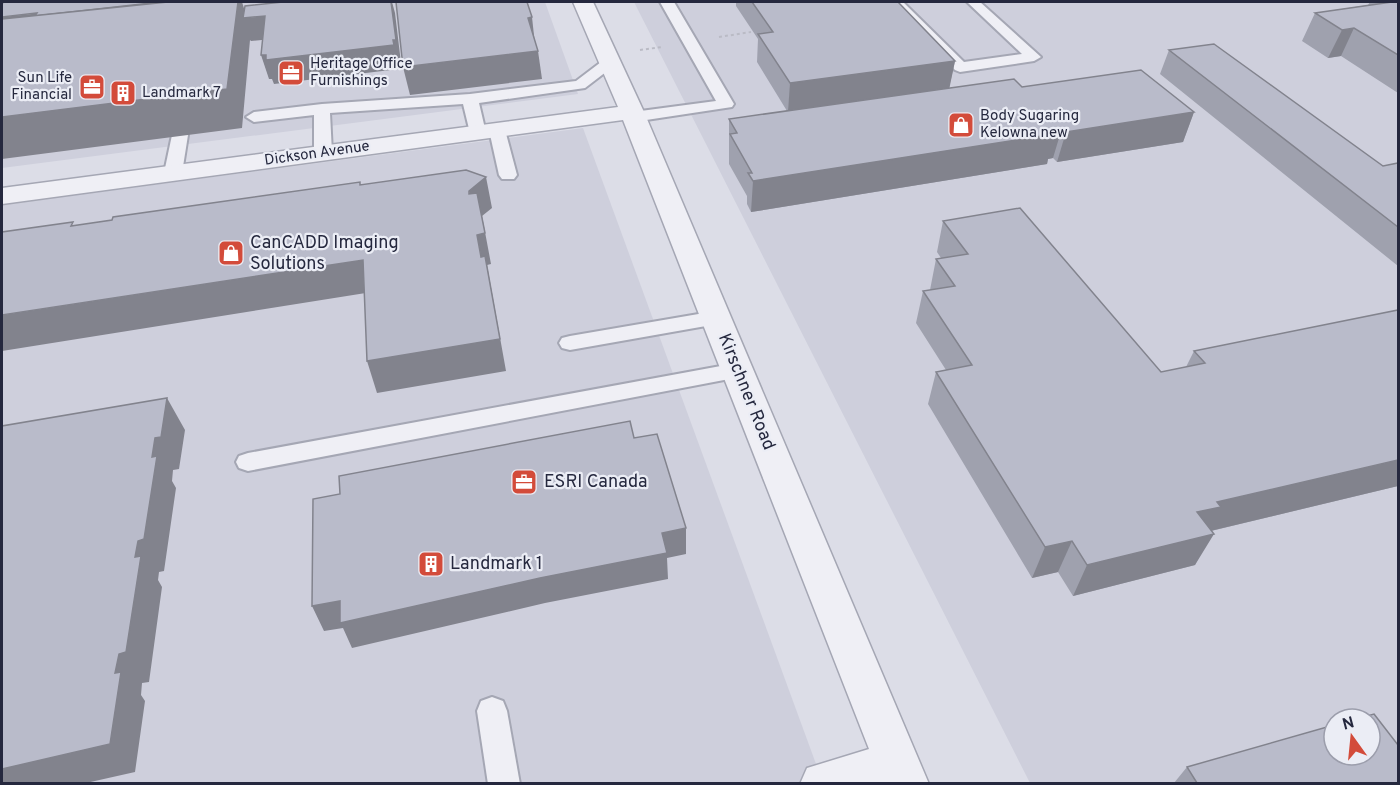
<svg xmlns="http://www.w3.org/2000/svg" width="1400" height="785" viewBox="0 0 1400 785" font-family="Overpass,sans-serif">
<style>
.built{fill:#cecfdc;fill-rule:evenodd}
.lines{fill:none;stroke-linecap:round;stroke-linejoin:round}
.lane-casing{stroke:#a5a7b4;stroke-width:4}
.street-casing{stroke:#a5a7b4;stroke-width:3}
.path{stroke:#babbc5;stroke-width:2;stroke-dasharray:3 3;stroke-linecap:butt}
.lane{fill:#efeff5;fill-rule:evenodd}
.street{fill:#efeff5;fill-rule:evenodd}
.wall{fill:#9fa1ae}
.shaded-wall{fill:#82838d}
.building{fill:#b9bbca;stroke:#82838d;stroke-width:1.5}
.labels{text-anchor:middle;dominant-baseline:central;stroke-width:4.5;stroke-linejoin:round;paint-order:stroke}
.far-poi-label{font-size:15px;fill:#25283e;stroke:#ebedf5;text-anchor:start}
.far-street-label{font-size:15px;fill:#25283e;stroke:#ebedf5}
.poi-label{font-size:18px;fill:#25283e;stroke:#ebedf5;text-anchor:start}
.street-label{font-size:18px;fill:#25283e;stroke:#ebedf5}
</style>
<rect width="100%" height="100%" fill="#dcdde7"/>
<g class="built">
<path d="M2,2h543l33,92 -576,74z"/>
<path d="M634,2h764v781h-368zM1334,719h36v36h-36z"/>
<path d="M583,128l240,655h-821v-578z"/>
</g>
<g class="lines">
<g class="lane-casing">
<g id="lane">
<path d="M660,2h14l60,102 -2,3 -99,15 -8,-5 8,-5 83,-11z"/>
<path d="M890,2h13l61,60 58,-8 -55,-52h13l61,55 -7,4 -74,11 -5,-2z"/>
<path d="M610,58l7,4 -2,3 -30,23 -106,15 7,30 -8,5 -8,-5 -7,-29 -133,9 2,40 -3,4h-12l-3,-4v-38l-60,7 -8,-5 8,-5 68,-8 148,-10 106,-13 29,-22z"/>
<path d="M497,125l8,5 12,45 -3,4h-12l-3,-4 -10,-45z"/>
<path d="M180,130l8,5 -6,38 -3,4h-12l-3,-4 8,-38z"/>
<path d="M716,311l7,2 3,5 -3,5 -153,27 -8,-2 -3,-5 3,-5 8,-2z"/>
<path d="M737,363l8,3 3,5 -3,5 -497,95 -9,-3 -3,-6 3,-6 9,-3z"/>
<path d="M492,697l11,4 4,10 13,73h-32l-11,-73 4,-10z"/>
</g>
</g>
<g class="street-casing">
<path id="street" d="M573,2h20l51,110 285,672h-129l7,-16 62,-19 -246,-629 -621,84v-16l616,-81z"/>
</g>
<g class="path">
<path d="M719,37l32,-5"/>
<path d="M640,50l22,-3"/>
</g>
<use href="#lane" class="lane"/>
<use href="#street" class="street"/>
</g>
<g class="wall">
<path d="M736,2h162l57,59 -6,27 73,-1 172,25 -11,30 -126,20 -4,-4 -5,1 -1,5 -296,48 -4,-8v-8l-18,-32v-45l58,-8 -30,-49 1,-23 -22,-33z"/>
<path d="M1370,2h28v91l-57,-37 -13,2 -26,-17 13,-28 53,-8z"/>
<path d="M1169,50l214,116 15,-3v103l-238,-192z"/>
<path d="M943,221l218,151 25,-5 8,-16 204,-41v176l-187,45 -16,34 -122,31 -15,-24 -26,6 -104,-174 8,-32 10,-2 -30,-47 7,-32 7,-1 6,-31 5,-1 -4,-6z"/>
<path d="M1187,767l211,16h-224z"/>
</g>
<g class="shaded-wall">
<path d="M151,2h17l-166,30v-15z"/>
<path d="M238,2h4l5,16 18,-2 7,23 -21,2 -1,-1 -8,88 -240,31v-42z"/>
<path d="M391,2h1l3,11 6,50h-2v6l-125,15 -2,-5h-3l-8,-24z"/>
<path d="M532,17l3,28 -7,-27z"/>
<path d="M1354,28l-13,28 -13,2 14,-28z"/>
<path d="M538,51l4,28 -132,16 -7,-28z"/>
<path d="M955,61l-6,29 -161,22 2,-29z"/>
<path d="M1194,112l-11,30 -126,20 9,-30z"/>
<path d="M1062,128l-9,30 -5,1 -1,5 -296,48 2,-31z"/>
<path d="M486,177l6,31 -10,8 9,48 -4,1 19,106 -129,22 -10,-32 120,-72 -18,-98z"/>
<path d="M363,260l9,32 -370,59v-36z"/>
<path d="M167,398l18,32 -6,39 -6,1 -1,11 4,7 -12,83 -5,1 -1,8 4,7 -13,95 -7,1 -1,12 4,6 -10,71 -49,11h-84v-14l113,-96 40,-235z"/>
<path d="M1398,460v26l-192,46 8,2 -19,31 -122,31 14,-31 130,-63z"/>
<path d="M686,528v26l-19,4 1,21 -123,24 -193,45 -9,-20 -19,3 -12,-25z"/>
<path d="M1072,541l-14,31 -26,6 13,-31z"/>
</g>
<g class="building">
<path d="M3,2h148v1l-116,13 2,-3 -35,4v-12z"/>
<path d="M168,2h70l-11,87 -225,28v-98z"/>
<path d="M283,2h108l5,38h-3l1,5 -128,15v-5h-5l4,-39 -22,2 2,-12z"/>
<path d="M396,2h131l5,15 -4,1 10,33 -135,16z"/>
<path d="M752,2h146l57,59 -165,22 -32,-49 15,-2z"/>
<path d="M1392,2h6v53l-44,-27 -12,2 -27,-17z"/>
<path d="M1214,44l169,122 15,-3v64l-229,-177z"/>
<path d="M1141,70l53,42 -128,20 -4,-4 -11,2 4,4 -302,47 -5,-8h4l-22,-39 7,-1 -8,-14 285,-40 8,8z"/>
<path d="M466,170l20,7 -17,14v3l8,-1 8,40 -8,2 4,22 4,-1 15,83 -133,22 -4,-101 -361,55v-83l71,-10 -2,4 41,-6 1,-3 247,-35v3z"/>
<path d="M1020,208l141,164 44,-9 -11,-12 204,-41v150l-181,42 4,5 -24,5 17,22 -127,31 -15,-24 -27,6 -109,-175 36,-7 -49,-74 32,-5 -19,-27 32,-5 -25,-33z"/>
<path d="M167,398l-6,39 -6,1 -3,19 5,-1 -13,83 -6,2 -3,16 6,-1 -15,96 -7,2 -4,19 6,-1 -11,72 -108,25v-343z"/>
<path d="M630,421l4,17 23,-4 29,94 -24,5 5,20 -127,25 -200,45v-22l-28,5 1,-107 27,-5 -1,-18z"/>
<path d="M1374,714l24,31v38h-201l-10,-16 147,-42v30h36v-36h-14z"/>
</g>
<defs>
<g id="office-square" transform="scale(1.35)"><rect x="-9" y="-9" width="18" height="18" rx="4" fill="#d34b3a" stroke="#ebedf5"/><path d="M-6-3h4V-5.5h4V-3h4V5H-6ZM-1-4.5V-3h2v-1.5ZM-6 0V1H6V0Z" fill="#fff"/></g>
<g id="building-square" transform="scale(1.35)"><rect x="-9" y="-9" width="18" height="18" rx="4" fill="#d34b3a" stroke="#ebedf5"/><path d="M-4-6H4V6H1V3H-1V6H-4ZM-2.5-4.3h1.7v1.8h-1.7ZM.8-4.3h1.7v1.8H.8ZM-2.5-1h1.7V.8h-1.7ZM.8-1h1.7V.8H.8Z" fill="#fff"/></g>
<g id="shop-square" transform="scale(1.35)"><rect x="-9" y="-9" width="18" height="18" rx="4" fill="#d34b3a" stroke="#ebedf5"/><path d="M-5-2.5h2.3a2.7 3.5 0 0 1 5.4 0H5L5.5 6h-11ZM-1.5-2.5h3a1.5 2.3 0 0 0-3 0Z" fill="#fff"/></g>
</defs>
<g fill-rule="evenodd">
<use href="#office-square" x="291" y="73"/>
<use href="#office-square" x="92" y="87"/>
<use href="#building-square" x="123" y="93"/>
<use href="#shop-square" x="961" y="125"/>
<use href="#shop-square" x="231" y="253"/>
<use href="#office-square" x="524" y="482"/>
<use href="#building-square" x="431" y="564"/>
</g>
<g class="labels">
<g class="far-poi-label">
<text x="310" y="64">Heritage Office<tspan x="310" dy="17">Furnishings</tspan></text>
<text x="72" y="78" text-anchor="end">Sun Life<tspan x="72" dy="17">Financial</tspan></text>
<text x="142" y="93">Landmark 7</text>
<text x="980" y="116">Body Sugaring<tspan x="980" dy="17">Kelowna new</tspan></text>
</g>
<g class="far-street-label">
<text transform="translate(317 154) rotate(-8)">Dickson Avenue</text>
</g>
<g class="poi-label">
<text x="250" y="243">CanCADD Imaging<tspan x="250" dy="21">Solutions</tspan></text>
<text x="544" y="482">ESRI Canada</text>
<text x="450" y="564">Landmark 1</text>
</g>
<g class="street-label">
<text transform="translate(746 392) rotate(68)">Kirschner Road</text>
</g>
</g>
<rect width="1400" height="785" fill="none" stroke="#25283e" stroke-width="6"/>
<g transform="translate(1352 737) rotate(345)"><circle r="28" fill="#ebedf5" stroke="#9c9eac" stroke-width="1.5"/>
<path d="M0-4.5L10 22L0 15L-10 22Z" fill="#d34b3a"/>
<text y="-9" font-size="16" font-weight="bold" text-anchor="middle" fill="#25283e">N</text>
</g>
</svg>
